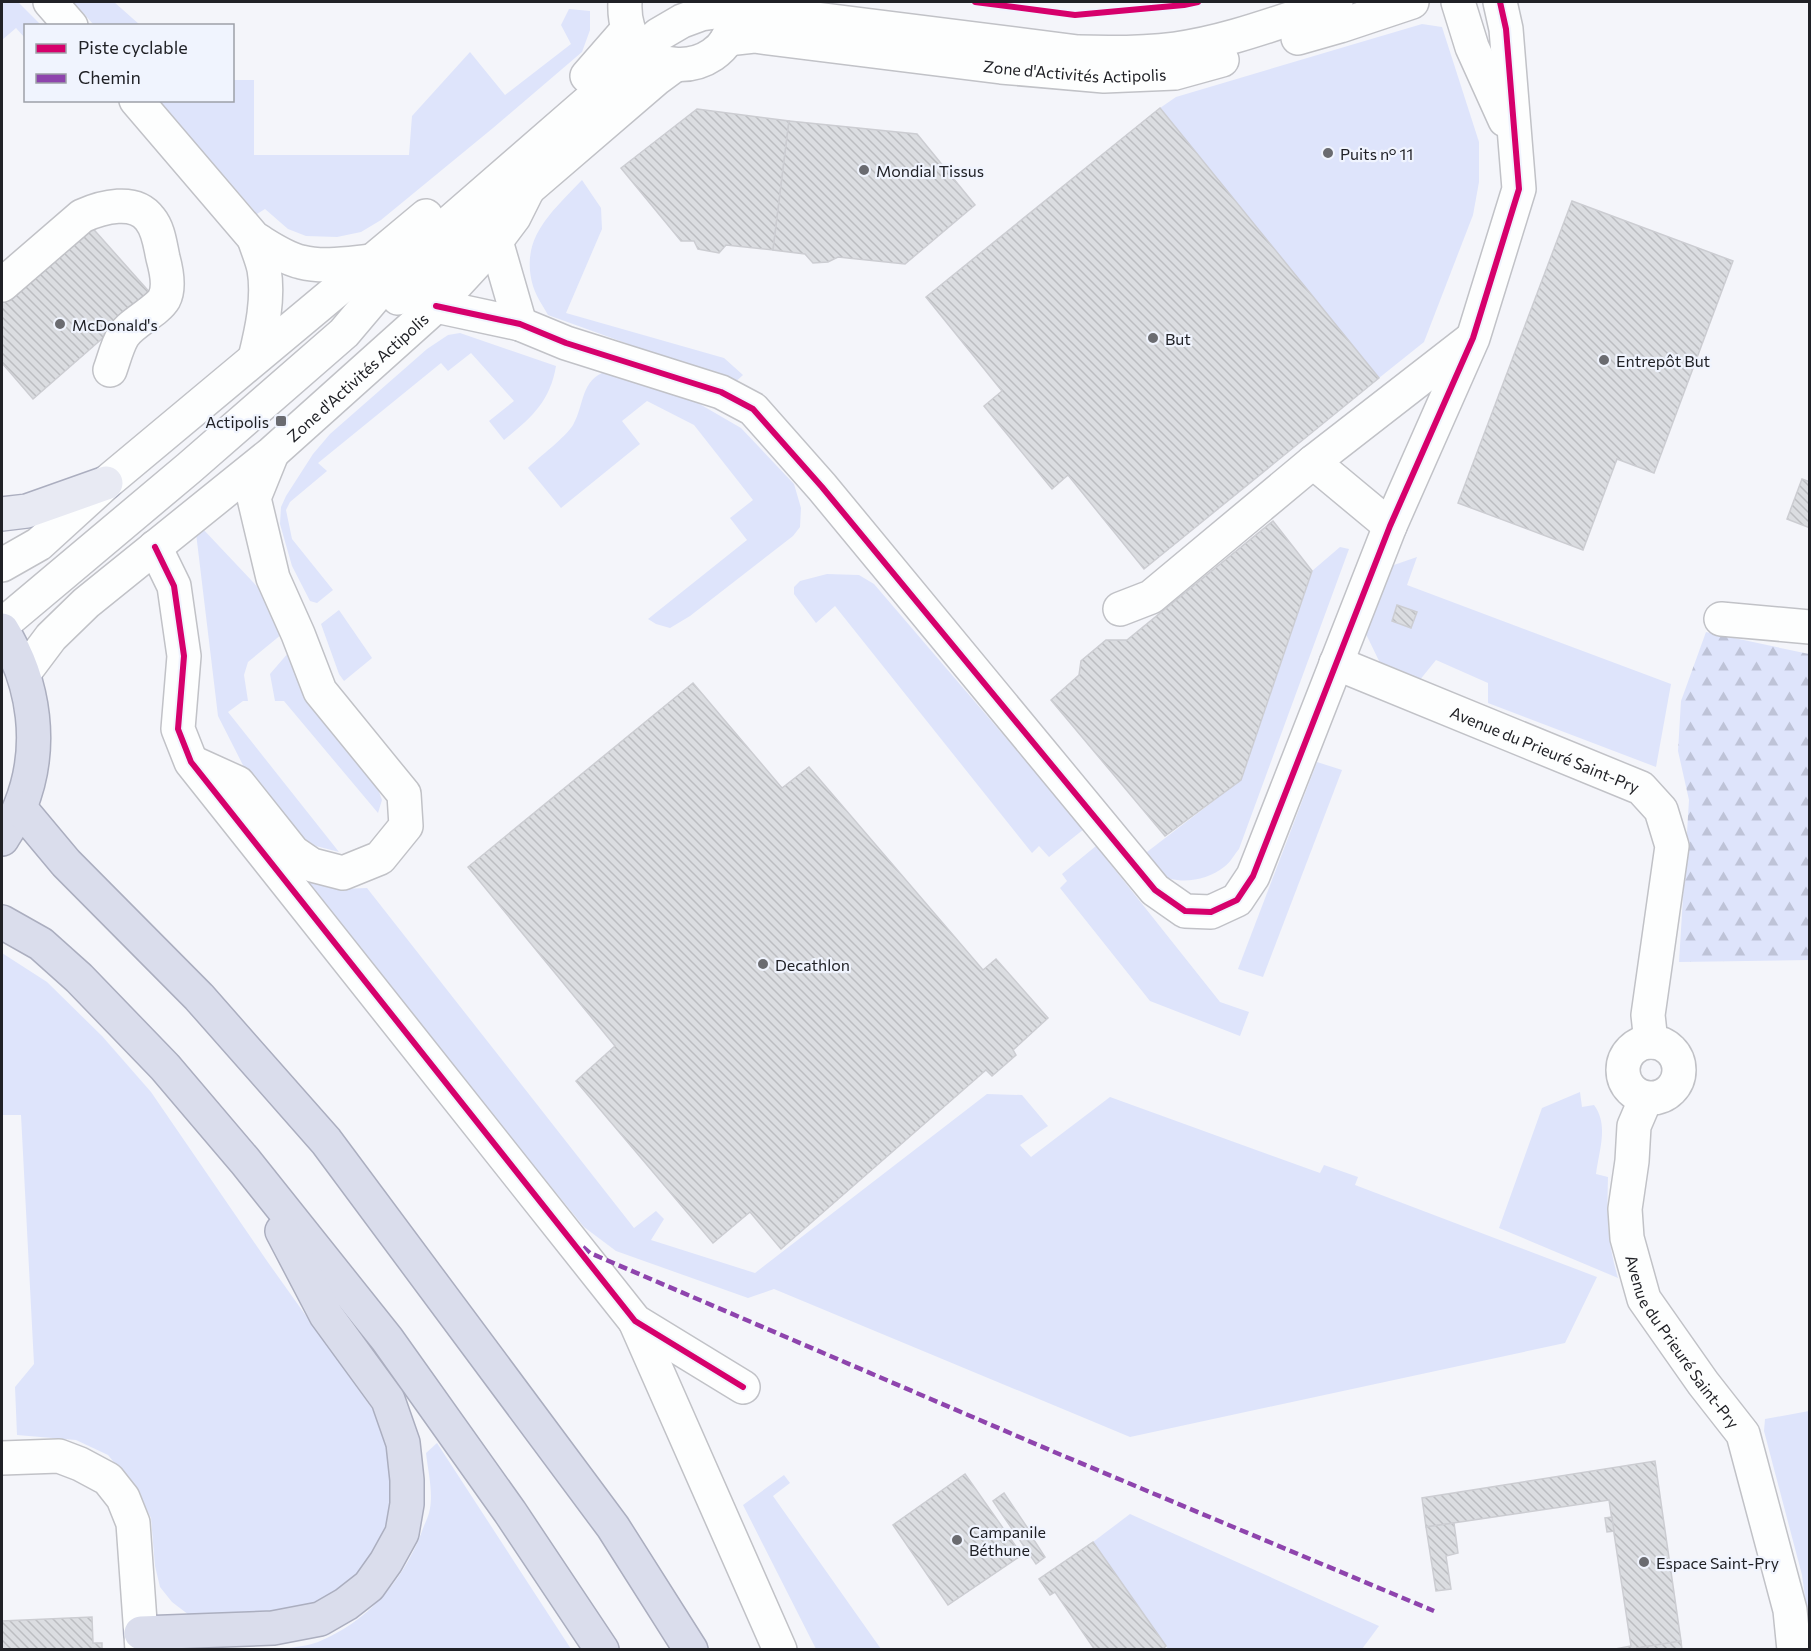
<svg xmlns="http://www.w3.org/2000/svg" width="1811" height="1651" viewBox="0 0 1811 1651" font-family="Commissioner,sans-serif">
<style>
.green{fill:#dee4fb}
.forest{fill:url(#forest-firs)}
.building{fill:url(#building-back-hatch);stroke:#cccdd2;stroke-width:1.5}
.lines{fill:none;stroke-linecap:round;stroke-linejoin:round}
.minor-casing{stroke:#c1c2c7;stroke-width:36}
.major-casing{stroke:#abaebf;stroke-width:36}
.highway-casing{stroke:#abaebf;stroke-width:36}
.minor{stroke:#fdfefe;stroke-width:33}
.major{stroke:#e8eaf3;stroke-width:33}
.highway{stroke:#daddec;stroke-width:33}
.quiet{stroke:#8e44ad;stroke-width:4.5;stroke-dasharray:9 4.5;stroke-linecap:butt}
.cycleway-casing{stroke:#f0f4fe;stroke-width:10}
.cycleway{stroke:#d6006c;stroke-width:6}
.poi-dot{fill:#6a6b70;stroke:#f0f4fe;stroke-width:2}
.labels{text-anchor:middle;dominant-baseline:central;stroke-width:4.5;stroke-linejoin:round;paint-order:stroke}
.street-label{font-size:16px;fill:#202126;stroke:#f0f4fe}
.poi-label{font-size:16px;fill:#202126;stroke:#f0f4fe;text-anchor:start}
</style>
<defs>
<pattern id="forest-firs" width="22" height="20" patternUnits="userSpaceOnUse" patternTransform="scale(1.5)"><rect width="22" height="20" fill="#dee4fb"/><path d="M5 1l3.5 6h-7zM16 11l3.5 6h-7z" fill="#bec3d7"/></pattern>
<pattern id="building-back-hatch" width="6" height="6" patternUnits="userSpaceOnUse" patternTransform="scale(1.5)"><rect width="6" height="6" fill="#dbdde1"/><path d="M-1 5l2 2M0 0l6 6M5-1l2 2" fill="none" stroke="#bcbdc1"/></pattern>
</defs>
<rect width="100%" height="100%" fill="#f4f5fa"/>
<g class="green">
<path d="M2,2h16l23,23 -15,1 -1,12 -9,-10 -14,12z"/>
<path d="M73,2h41l26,23h-46z"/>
<path d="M569,9l21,2v19l-8,22 -89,76 -112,92 -20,12 -24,5 -31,-1 -18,-7 -23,-20 -8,5 -99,-113 74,-1 1,-20h21v75h155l3,-39 58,-64 35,43 66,-51 -10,-19z"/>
<path d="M1422,24l20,3 37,115v40l-6,33 -49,127 -45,36 -219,-270 16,-11z"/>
<path d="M582,180l19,28 1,21 -36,84 158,45 19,17 -10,9 -41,-17 -144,-52c-5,-9 -12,-19 -15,-29 -14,-48 19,-74 49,-106z"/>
<path d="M460,333l96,33c-6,36 -25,52 -52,74l-15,-19 25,-20 -43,-48 -23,18 -7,-8 -123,100 9,8 -37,31 -4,8 6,29 41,51 -16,13 -7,-2 -18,-35 -12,-42 1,-17 5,-11 27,-42 17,-20 97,-85 21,-14z"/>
<path d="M607,371l84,28 50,29 53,56 7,24 -1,19 -7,9 -103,80 -20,12 -14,-4 -8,-5 99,-79 -17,-22 23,-18 -59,-75 -47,-24 -25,20 18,23 -79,64 -33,-40c11,-11 38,-31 45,-43 12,-21 7,-45 34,-54z"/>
<path d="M202,528l65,69 15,37 -34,28 -4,13 4,26h-5l-15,11 111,140 -23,-6 -18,-11 -50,-60 -30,-59 -22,-183z"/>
<path d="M1340,547l9,2 -110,300c-5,6 -9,14 -15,18 -18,14 -47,19 -66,6 -6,-4 -11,-13 -15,-18l98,-75 71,-209z"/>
<path d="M1417,557l-10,28 264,99 -15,83 -168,-64v-20l-52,-23 -17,21 -38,-16 -16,-33 26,-66z"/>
<path d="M827,574l32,1 15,9 210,245 -35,28 -10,-11 -7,7 -197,-247 -19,17 -22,-29v-7l6,-6z"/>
<path d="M339,610l33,48 -28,23 -5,-7 -18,-50z"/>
<path d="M289,652l14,43 75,94 4,11 -4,13 -94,-112h-9l-5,-27z"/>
<path d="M1317,762l25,8 -79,207 -25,-8z"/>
<path d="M1096,846l124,156 29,10 -9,24 -90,-35 -90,-113 7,-7 -5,-7z"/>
<path d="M307,877l31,12 29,-1 267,340 22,-17 8,8 -13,21 104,33 232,-179 35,1 26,31 -28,19 11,12 79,-60 210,76 4,-8 34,12 -3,8 242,92 -32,66 -435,94 -356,-148 -26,9 -132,-47 -32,-24 -282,-345z"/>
<path d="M2,953l45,29 55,54 49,56 116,169 111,156 16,44 1,44 -16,41 -31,38 -39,22 -54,10 -66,-1 -17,-13 -12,-15 -5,-21 -4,-48 -15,-29 -28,-34 -32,-15 -59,-5 -2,-48 19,-23 -13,-249h-19z"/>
<path d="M1580,1092l2,15 12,-2c15,20 5,45 2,69l12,3c-1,38 -1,64 10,101l-119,-50 43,-120z"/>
<path d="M1809,1411h1l-1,215 -7,-51 -38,-144 1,-12z"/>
<path d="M437,1443l134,206h-289c12,-2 26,-3 36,-7 49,-20 84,-60 103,-108 2,-7 6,-14 8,-21 5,-19 -1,-41 -3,-60z"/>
<path d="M784,1475l6,8 -17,13 108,153h-65l-73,-144z"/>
<path d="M1130,1514l249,112 -17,23h-194l-75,-107z"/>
</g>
<path class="forest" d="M1706,632l103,22v306l-130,2 10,-162 -11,-49 3,-50z"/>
<g class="building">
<path d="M1160,108l219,270 -235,191 -76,-94 -16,14 -68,-83 18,-15 -76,-94z"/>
<path d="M697,109l92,12 -16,129 -47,-5 -7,8 -21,-4 -4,-8h-13l-60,-73z"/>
<path d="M789,121l128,13 58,71 -70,59 -67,-7 -10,5 -15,1 -8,-9 -32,-4z"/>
<path d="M1572,201l161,60 -79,212 -37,-14 -34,91 -125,-47z"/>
<path d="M88,223l64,72 -119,104 -31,-36v-64z"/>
<path d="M1802,479l8,3v46l-23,-9z"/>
<path d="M1273,521l39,50 -71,209 -76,56 -114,-136 28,-25 2,-14 25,-21h21z"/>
<path d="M1397,605l20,7 -6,16 -19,-7z"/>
<path d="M693,683l89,105 27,-21 174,203 13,-11 52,59 -35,32 3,5 -24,21 -6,-6 -205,179 -31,-37 -37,31 -137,-162 39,-35 -147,-179z"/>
<path d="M1655,1461l26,180 -44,7 1,2h-28l21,-4 -22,-146 -183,27 -4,-29z"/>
<path d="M965,1474l57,81 -74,50 -55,-80z"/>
<path d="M1004,1493l29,43 -1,1 13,20 -9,7 -43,-63z"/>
<path d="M1612,1517l2,14 -7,1 -2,-14z"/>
<path d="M1454,1523l4,30 -12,3 5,33 -15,2 -10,-64z"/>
<path d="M1093,1542l73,104 -4,4h-67l-40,-58 -5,3 -11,-16z"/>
<path d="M92,1617l1,26h9v7h-100v-29z"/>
<path d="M1681,1641l1,9h-44l-1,-2z"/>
</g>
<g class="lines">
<g class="minor-casing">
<g id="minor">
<path d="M50,2l21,24"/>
<path d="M625,2c-4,80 100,80 109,18"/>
<path d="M1458,2l14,45 33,73"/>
<path d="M1298,38l42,-12 72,-24"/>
<path id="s1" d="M727,39l27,-3 247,31 103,9 71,-3 47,-13"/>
<path d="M587,76l41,-47"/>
<path d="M136,100l118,138c15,9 30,20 47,24 23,6 49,1 72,-1"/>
<path d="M254,238c3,10 8,21 10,31 5,29 -2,61 -9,89"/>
<path d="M496,241l24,83"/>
<path d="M2,285l80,-69c20,-9 53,-18 68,3 9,11 10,26 13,39 3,11 7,30 1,41 -7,12 -33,24 -41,37 -6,10 -9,23 -13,34"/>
<path d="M398,298l130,-109 128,-110 19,-14"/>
<path d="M436,306l84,18 46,19 155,49 32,17 69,78 333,403 30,21 26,1 26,-12 16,-24 137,-350 83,-188 46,-149 -13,-160 -6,-27"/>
<path d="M1313,462l157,-122"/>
<path d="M155,547l19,39 10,70 -6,73 13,33 444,559 108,66"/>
<path d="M2,565l37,-21 67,-61 320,-267"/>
<path d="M1120,609l31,-12 162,-135 77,64"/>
<path d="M1721,619l89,8"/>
<path d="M2,625l187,-157 155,-135 33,-39 50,-52 176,-153 55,-54 24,-14 19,-7 35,-5 342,43c32,1 65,1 97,-3 53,-7 106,-28 157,-44l4,-3"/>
<path id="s2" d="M1336,663l305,125 20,22 11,36 -24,169 3,27"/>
<path id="s3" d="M24,673l27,-36 35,-34 186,-150 164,-147 60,-65 18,-24 14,-28"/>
<path d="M196,764l42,19 55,69 19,13 31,8 37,-15 26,-32 -2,-32 -84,-103 -22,-57 -25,-56 -19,-80 17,-42"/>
<circle cx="1651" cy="1070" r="28"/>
<path id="s4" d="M1646,1098l-12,28 -2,35 -7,48 2,29 17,61 59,84 40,51 47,176 4,40"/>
<path d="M635,1321l145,329"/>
<path d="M2,1458l57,-2 21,8 28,15 15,19 10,25 9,127"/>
</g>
</g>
<g class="major-casing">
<path id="major" d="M2,514l25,-3 79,-28"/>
</g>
<g class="highway-casing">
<g id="highway">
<path d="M2,630c33,53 42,118 18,177 -4,11 -12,22 -18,32"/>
<path d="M20,808l46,55 133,134 127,144 287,386 78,123"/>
<path d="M2,922l39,22 38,34 86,89 80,94 142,178 123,173 92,138"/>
<path d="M141,1633l132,-5 47,-9 26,-15 23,-18 17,-24 16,-29 5,-29v-24l-4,-37 -15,-43 -62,-85 -44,-84"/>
</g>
</g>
<use href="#minor" class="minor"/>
<use href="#major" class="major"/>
<use href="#highway" class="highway"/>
<path class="quiet" d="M583,1247l7,6 469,201 375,157"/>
<g class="cycleway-casing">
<g id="cycleway">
<path d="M975,2l100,13 109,-10 14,-3"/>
<path d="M436,306l84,18 46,19 155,49 32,17 69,78 333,403 30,21 26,1 26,-12 16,-24 137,-350 83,-188 46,-149 -13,-160 -6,-27"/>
<path d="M155,547l19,39 10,70 -6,73 13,33 444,559 108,66"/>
</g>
</g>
<use href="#cycleway" class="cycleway"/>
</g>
<g class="poi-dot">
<circle cx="1328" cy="153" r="6"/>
<circle cx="864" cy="170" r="6"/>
<circle cx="60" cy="324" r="6"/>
<circle cx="1153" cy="338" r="6"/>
<circle cx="1604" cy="360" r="6"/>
<rect x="275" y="415" width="12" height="12" rx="3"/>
<circle cx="763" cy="964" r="6"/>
<circle cx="957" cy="1540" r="6"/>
<circle cx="1644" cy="1562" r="6"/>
</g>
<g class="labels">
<g class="street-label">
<text stroke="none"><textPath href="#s1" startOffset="350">Zone d'Activités Actipolis</textPath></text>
<text stroke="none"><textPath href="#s3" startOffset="447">Zone d'Activités Actipolis</textPath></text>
<text stroke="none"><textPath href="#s2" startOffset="226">Avenue du Prieuré Saint-Pry</textPath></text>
<text stroke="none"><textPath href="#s4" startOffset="262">Avenue du Prieuré Saint-Pry</textPath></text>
</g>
<g class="poi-label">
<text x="1340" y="153">Puits n° 11</text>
<text x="876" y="170">Mondial Tissus</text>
<text x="72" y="324">McDonald's</text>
<text x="1165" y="338">But</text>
<text x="1616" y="360">Entrepôt But</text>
<text x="269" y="421" text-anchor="end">Actipolis</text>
<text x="775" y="964">Decathlon</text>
<text x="969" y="1531">Campanile<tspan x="969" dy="18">Béthune</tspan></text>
<text x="1656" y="1562">Espace Saint-Pry</text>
</g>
</g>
<rect width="1811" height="1651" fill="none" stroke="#202126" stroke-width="6"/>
<rect x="24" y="24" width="210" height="78" fill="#f0f4fe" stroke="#9da0a8" stroke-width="1.5"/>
<rect x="36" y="44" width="30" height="9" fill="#d6006c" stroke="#9da0a8" stroke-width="1.5"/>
<text x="78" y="54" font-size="18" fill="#202126">Piste cyclable</text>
<rect x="36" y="74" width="30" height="9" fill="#8e44ad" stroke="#9da0a8" stroke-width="1.5"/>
<text x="78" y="84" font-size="18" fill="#202126">Chemin</text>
</svg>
